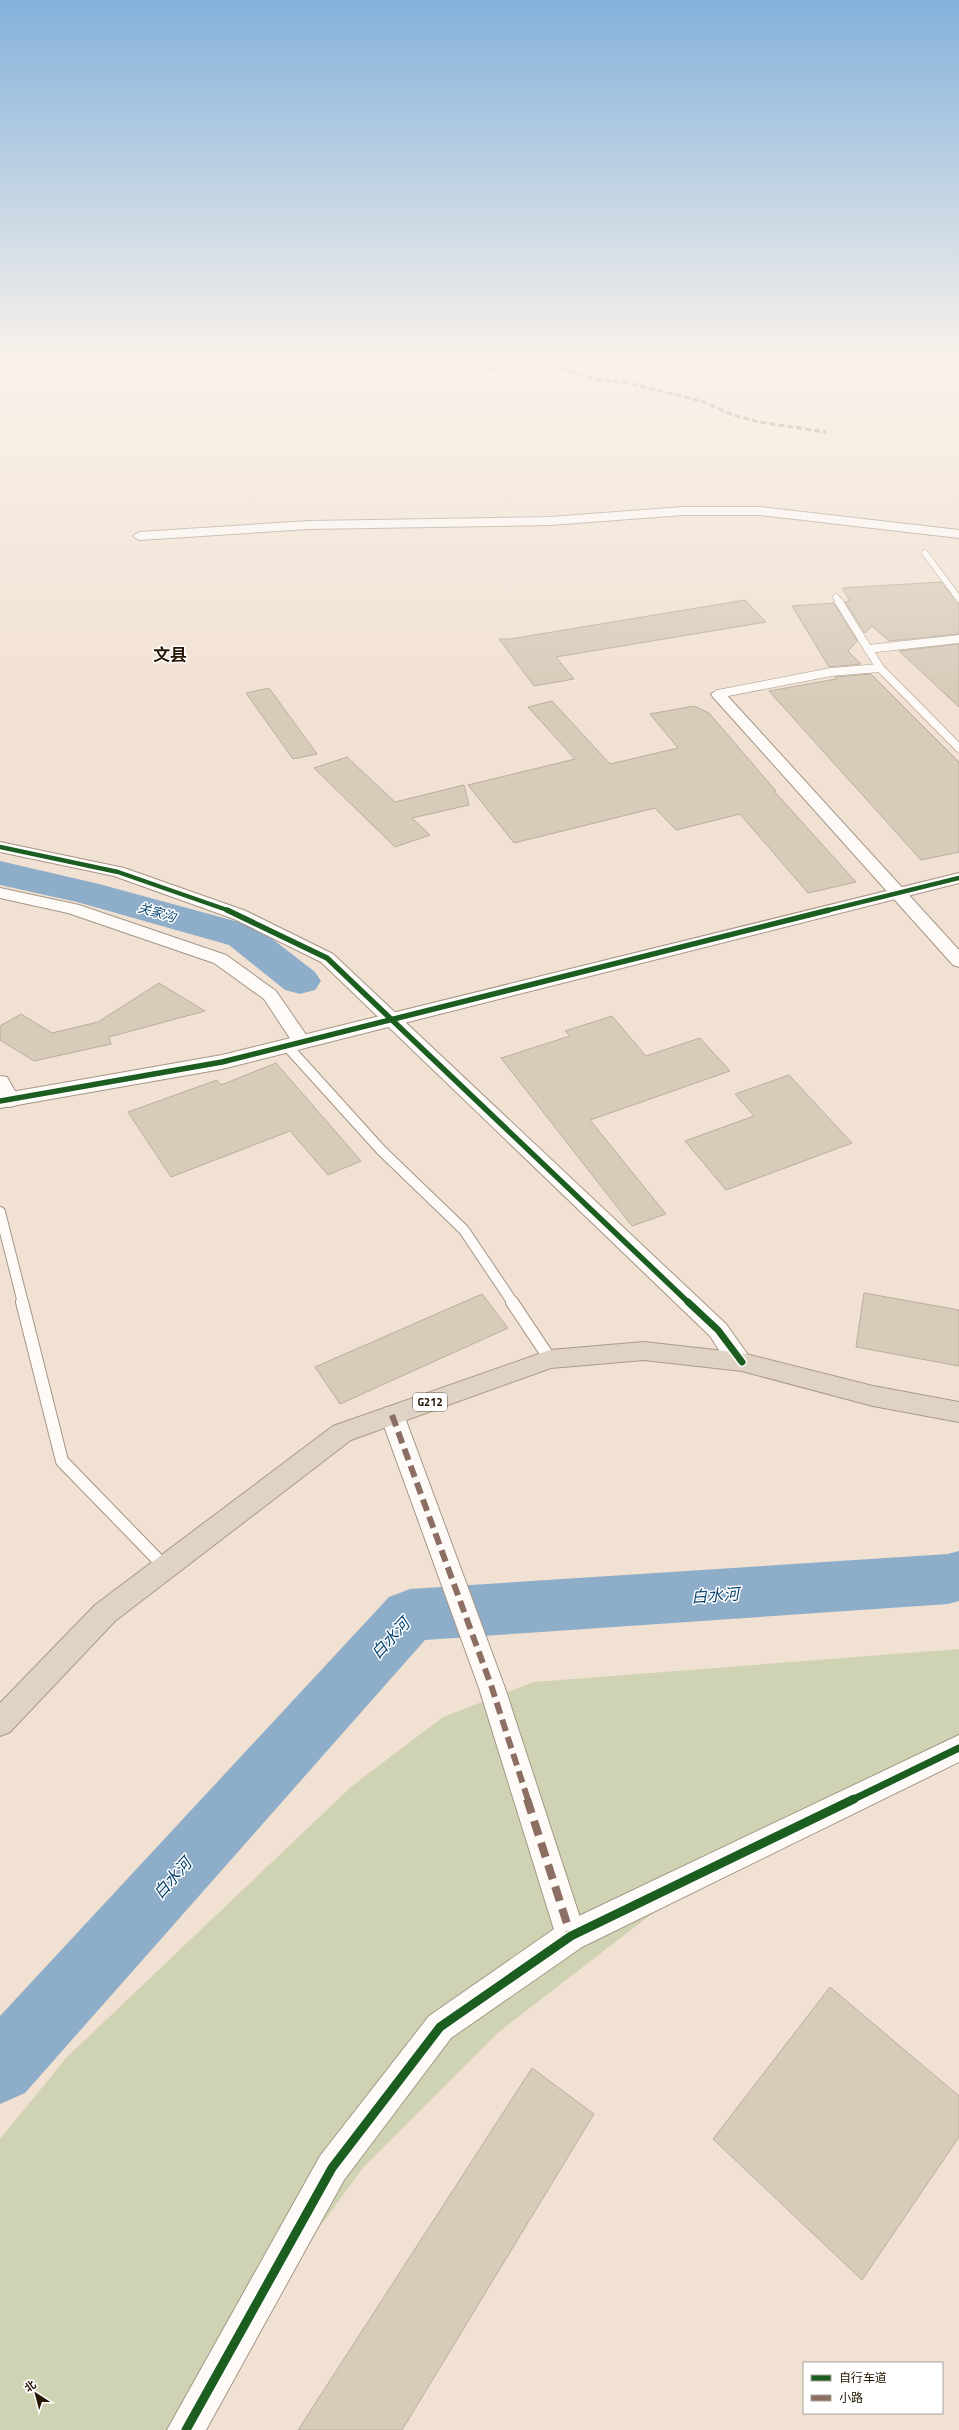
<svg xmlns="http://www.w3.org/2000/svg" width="959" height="2430" viewBox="0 0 959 2430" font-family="'Titillium Web','Noto Sans SC',sans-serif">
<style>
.green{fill:#d0d3b3}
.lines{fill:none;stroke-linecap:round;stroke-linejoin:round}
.river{fill:#8eadc8;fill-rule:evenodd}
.building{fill:#d7cbb9;stroke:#bbae9d}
.lane-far3-casing{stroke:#a59686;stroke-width:7}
.lane-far2-casing{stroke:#a59686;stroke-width:9}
.lane-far1-casing{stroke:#a59686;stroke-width:12}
.lane-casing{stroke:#a59686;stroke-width:14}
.street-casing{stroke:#a59686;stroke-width:2}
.secondary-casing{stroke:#a59686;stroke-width:2}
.highway-casing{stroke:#ac9a86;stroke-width:2}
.lane-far3{stroke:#fdfaf8;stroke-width:6}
.lane-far2{stroke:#fdfaf8;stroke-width:8}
.lane-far1{stroke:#fdfaf8;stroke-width:10}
.lane{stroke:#fdfaf8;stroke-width:12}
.street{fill:#fdfaf8;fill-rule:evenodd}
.secondary{fill:#fdfaf8;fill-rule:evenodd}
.highway{fill:#ded3c4;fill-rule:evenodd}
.quiet-far2{stroke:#8d6e63;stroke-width:3;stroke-dasharray:6 3;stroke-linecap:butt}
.quiet-far1{stroke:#8d6e63;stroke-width:6;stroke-dasharray:12 6;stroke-linecap:butt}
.quiet{stroke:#8d6e63;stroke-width:8;stroke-dasharray:15 8;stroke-linecap:butt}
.cycleway-far3-casing{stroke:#fff;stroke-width:6}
.cycleway-far2-casing{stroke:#fff;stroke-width:8}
.cycleway-far1-casing{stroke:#fff;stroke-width:10}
.cycleway-casing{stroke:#fff;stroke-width:12}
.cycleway-far3{stroke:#1b5e20;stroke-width:4.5}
.cycleway-far2{stroke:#1b5e20;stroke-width:5.5}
.cycleway-far1{stroke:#1b5e20;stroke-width:7}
.cycleway{stroke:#1b5e20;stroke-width:9}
.labels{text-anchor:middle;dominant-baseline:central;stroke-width:3;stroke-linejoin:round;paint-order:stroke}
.shield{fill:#fff;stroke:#675b4f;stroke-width:1}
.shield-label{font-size:11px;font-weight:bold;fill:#261503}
.water-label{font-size:13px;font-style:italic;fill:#084671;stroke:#fff}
.near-water-label{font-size:16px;font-style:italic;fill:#084671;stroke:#fff}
.far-town-label{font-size:17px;font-weight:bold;fill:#261503;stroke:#fff}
</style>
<rect width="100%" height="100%" fill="#f1e1d2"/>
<path class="green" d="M959,1649v107l-271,130 -188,145 -138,138 -190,261h-172v-291l67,-82 285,-271 91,-69 91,-35z"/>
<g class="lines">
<g class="river">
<path d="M0,861l99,23 158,43 58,45 6,9 -6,9 -15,4 -15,-4 -56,-45 -152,-43 -77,-17z"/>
<path d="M959,1551v50l-11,3 -523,36 -400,453 -25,11v-88l389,-419 21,-8 538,-35z"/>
</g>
</g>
<g class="building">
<path d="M941,582l18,21v31l-70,7 -17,-15 -7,7 -20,-31 5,-1 -8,-13z"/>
<path d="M745,600l21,22 -210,35 18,22 -40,7 -35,-47h11z"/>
<path d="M834,603l23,38 -9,10 13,13 -32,3 -37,-61z"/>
<path d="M959,644v63l-60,-56z"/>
<path d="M871,674l88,88v90l-38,8 -152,-169 67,-12 -1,-2z"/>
<path d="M269,688l48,66 -24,5 -47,-66z"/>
<path d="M552,701l58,63 68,-16 -28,-34 44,-8 15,7 67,78h-2l82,91 -48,11 -68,-79 -64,16 -21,-22 -141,35 -46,-58 107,-26 -47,-52z"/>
<path d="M347,757l48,45 69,-17 5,20 -57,13 18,17 -35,12 -81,-79z"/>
<path d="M159,983l46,28 -96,26 2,7 -77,17 -34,-21v-14l21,-12 31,19 46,-11z"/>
<path d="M612,1016l34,40 54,-18 30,33 -140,49 76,94 -34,12 -131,-168 69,-22 -5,-5z"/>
<path d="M276,1063l85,98 -33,14 -38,-44 -119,46 -43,-65 89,-32 4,5z"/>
<path d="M789,1075l63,68 -126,47 -41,-49 69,-25 -19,-22z"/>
<path d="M864,1293l95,17v56l-103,-19z"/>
<path d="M482,1294l26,34 -168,76 -25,-37z"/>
<path d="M830,1987l129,109v41l-97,143 -149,-141z"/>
<path d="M532,2068l62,46 -192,316h-104z"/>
</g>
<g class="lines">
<g class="lane-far3-casing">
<g id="lane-far3">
<path d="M925,553l34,46"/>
<path d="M836,597l4,6"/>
</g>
</g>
<g class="lane-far2-casing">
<g id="lane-far2">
<path d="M839,602l41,66 79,80"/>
<path d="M868,649l91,-10"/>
<path d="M718,694l113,-22 49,-4"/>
</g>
</g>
<g class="lane-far1-casing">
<g id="lane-far1">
<path d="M287,1046l94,104 83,80 49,73"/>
<path d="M0,1212l23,91"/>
</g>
</g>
<g class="lane-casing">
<g id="lane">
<path d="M22,1302l40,159 103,106"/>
<path d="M512,1302l38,57"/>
</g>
</g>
<g class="street-casing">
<g id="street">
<path d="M683,507h77l199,23v8l-199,-23h-77l-133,10 -241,4 -170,11 -6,-4 6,-4 170,-11 241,-4z"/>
<path d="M718,690l5,1 236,259v17l-6,-2 -240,-268 -2,-3z"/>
<path d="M0,842l124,26 122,43 87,43 393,370 27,38 -3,6c-20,7 -30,-18 -40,-32l-389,-374 -87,-43 -120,-43 -114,-24z"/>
<path d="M0,888l79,17 147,50 50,36 35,51 -2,4 -7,2 -7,-2 -31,-47 -50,-36 -146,-50 -68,-15z"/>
<path d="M0,1076l7,1 13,23 -3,5 -7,2 -7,-2 -3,-5z"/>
<path d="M392,1406l8,2 4,7 101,273 81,248 -5,10 -10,5 -10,-5 -5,-10 -77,-248 -99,-273 4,-7z"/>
</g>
</g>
<g class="secondary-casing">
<g id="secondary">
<path d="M959,873v10l-737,186 -222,39v-14l222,-39z"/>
<path d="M959,1735v27l-377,185 -131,91 -107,142 -138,250h-39l153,-274 109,-140 131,-91z"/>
</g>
</g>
<g class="highway-casing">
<path id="highway" d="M644,1342l98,11 131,33 86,16v20l-86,-16 -131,-35 -98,-11 -93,8 -200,72 -236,181 -105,111 -10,4v-33l95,-98 238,-179 217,-76z"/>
</g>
<use href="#lane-far3" class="lane-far3"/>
<use href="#lane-far2" class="lane-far2"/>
<use href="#lane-far1" class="lane-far1"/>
<use href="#lane" class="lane"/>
<use href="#street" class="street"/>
<use href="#secondary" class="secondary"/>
<use href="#highway" class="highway"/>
<path class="quiet-far2" d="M461,360l-23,4 -1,4 32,-1 17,4 30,-5 44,2 35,11 33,4 76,19 29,13 26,7 67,10"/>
<path class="quiet-far1" d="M392,1415l100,273 36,112"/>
<path class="quiet" d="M527,1799l44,137"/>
<g class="cycleway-far3-casing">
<g id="cycleway-far3">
<path d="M0,847l118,25 112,39"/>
<path d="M825,911l134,-33"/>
</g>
</g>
<g class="cycleway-far2-casing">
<g id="cycleway-far2">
<path d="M227,910l100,48 362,345"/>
<path d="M0,1101l222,-39 607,-152"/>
</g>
</g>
<g class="cycleway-far1-casing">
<g id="cycleway-far1">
<path d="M688,1302l30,28 24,32"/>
<path d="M852,1800l107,-52"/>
</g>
</g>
<g class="cycleway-casing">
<path id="cycleway" d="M186,2430l146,-262 108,-141 131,-91 283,-137"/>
</g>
<use href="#cycleway-far3" class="cycleway-far3"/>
<use href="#cycleway-far2" class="cycleway-far2"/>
<use href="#cycleway-far1" class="cycleway-far1"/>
<use href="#cycleway" class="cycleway"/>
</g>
<linearGradient id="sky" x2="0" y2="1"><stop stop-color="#84b1db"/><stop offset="0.51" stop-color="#f9f2eb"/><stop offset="1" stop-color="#f9f2eb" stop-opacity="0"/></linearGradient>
<rect width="959" height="700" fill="url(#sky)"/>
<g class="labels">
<rect class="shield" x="413" y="1393" width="34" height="18" rx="3"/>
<g class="shield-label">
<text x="430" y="1402">G212</text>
</g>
<g class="water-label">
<text transform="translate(157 912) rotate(16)">关家沟</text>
</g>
<g class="near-water-label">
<text transform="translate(715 1595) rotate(-4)">白水河</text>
<text transform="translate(390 1638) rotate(-47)">白水河</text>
<text transform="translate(172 1878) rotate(-48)">白水河</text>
</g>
<g class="far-town-label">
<text x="170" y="655">文县</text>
</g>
</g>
<rect x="803" y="2362" width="140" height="52" fill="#ffffff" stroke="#a8a19a"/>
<rect x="811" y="2375" width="20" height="6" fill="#1b5e20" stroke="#a8a19a"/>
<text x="839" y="2382" font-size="12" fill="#261503">自行车道</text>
<rect x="811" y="2395" width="20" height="6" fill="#8d6e63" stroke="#a8a19a"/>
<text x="839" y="2402" font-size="12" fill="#261503">小路</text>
<g transform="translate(36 2394) rotate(324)" stroke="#ffffff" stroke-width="3" paint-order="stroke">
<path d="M0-3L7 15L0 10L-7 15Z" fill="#261503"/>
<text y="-6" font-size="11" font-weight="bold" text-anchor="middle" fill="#261503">北</text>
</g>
</svg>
